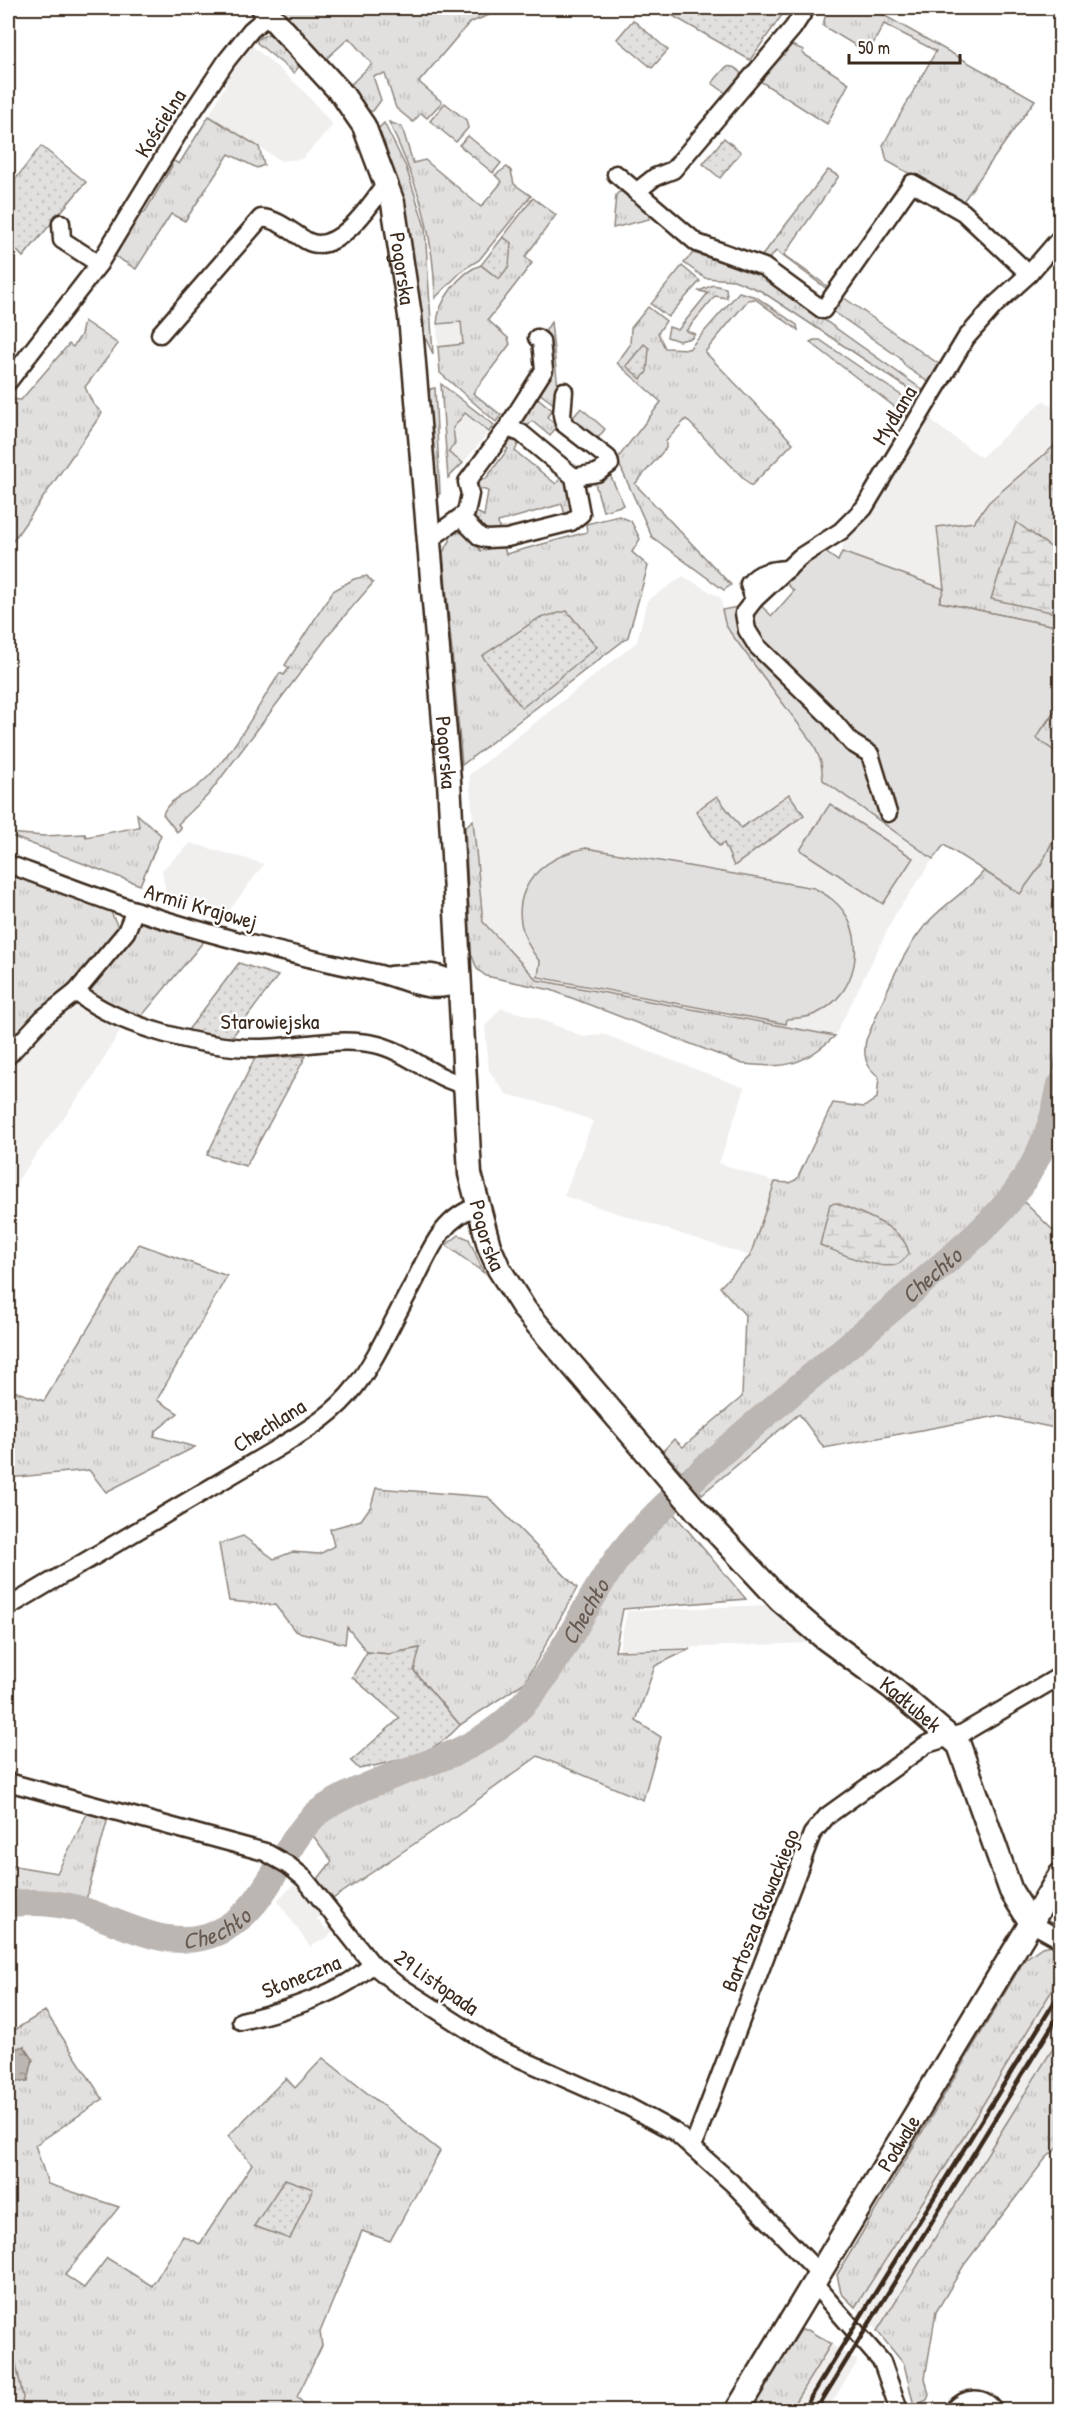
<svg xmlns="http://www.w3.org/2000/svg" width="1068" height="2418" viewBox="0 0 1068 2418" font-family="'Patrick Hand',sans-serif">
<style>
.built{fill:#f1efee}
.grass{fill:url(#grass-tufts);stroke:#8e857e;stroke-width:1.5}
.wetland{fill:url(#wetland-marsh);stroke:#8e857e;stroke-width:1.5}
.park{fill:url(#park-dots);stroke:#8e857e;stroke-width:1.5}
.pitch{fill:#e2e0de;stroke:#8e857e;stroke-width:1.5}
.water{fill:url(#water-ripples);stroke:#887e77;stroke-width:1.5}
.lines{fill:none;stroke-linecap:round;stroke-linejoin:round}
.stream{stroke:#887e77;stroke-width:4.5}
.river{stroke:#bcb6b3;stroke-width:27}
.street-casing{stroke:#3b2a1e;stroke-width:21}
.secondary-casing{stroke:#3b2a1e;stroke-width:27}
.street{stroke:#fff;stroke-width:16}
.secondary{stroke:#fff;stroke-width:22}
.rail{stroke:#3b2a1e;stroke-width:4.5}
.labels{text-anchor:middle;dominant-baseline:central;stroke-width:4.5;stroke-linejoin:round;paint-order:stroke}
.street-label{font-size:22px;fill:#3b2a1e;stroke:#fff}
.water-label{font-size:24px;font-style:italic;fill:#685b52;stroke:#fff}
</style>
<defs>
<pattern id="grass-tufts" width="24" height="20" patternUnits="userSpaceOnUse" patternTransform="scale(1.5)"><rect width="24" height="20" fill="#e2e0de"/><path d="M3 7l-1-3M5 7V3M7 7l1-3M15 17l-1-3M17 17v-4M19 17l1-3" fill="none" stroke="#c3c0be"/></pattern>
<pattern id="wetland-marsh" width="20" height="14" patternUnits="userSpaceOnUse" patternTransform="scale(1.5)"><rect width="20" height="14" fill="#e2e0de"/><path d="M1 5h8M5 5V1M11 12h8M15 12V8" fill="none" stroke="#c3c0be"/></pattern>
<pattern id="park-dots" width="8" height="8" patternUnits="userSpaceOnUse" patternTransform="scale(1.5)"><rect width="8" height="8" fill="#e2e0de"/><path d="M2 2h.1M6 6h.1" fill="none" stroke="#c3c0be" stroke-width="1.8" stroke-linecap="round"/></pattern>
<pattern id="water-ripples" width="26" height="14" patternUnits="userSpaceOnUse" patternTransform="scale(1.5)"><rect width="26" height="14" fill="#bcb6b3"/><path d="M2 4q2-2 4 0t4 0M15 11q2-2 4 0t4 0" fill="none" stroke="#9a9491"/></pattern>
</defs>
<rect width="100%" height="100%" fill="#fff"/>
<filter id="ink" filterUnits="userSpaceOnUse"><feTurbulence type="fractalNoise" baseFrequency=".0167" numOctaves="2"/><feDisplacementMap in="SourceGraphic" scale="12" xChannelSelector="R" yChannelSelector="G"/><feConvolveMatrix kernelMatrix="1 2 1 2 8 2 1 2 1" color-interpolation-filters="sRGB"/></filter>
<g filter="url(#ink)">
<g class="built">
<path d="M248,42l54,47 31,36 -31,34 -21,2 -72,-45z"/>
<path d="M461,321l2,24 -25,2 -1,-23z"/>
<path d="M1044,400l16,14v27l-71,61 -15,20 -36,5 6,62 -102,-37 1,-12 26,-29 60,-99 5,11 47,34z"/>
<path d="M465,413l24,19 -26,31 -15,-11 7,-9 -2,-15z"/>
<path d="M683,576l38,22 4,25 89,122 7,17 2,18 110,79 -38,56 -60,121 -298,-56 -54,-58 -14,-147 168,-133 10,-41z"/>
<path d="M191,843l73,21 -35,47 -63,-17 -4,-24z"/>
<path d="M66,998l56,29 -30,52 -84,114v-130z"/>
<path d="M501,1008l36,10 47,19 19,-3 142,54 -26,75 56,19 -25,74 -186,-60 29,-75 -40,-15 -47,-12 -17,-23 -4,-45z"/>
<path d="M766,1605l46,38 -193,7 8,-39z"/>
<path d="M1060,1749v81l-12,-5 12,-52z"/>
<path d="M297,1882l22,24 2,9 -4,4 10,11 4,-4 6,1 -9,10 -18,10 -33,-47z"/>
<path d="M1052,1945l8,7v85l-183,294 -36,-38 -4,-18 188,-316 17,-12z"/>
<path d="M801,2330h7l50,31 -31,49h-78z"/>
</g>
<g class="grass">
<path d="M280,8h215l-6,7 -20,8 -50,59 23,20 -15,16 -6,-5 -8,9 -17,-14 -11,-34 -12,2 8,24 -8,11h-4l-20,-25 23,-22 -23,-26 -23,21z"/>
<path d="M827,8h44l164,92 -73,103 -75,-42 -4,-16 53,-94 -52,-27 -16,29 -45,-27z"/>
<path d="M268,34l5,2 27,29 -6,8 -37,-30v-4z"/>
<path d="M789,44l15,6 -2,3 47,30 -22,41 -67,-43z"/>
<path d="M726,67c9,-2 15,4 17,13l-12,17 -19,-14z"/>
<path d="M445,103l21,17 2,8 -12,14 -26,-21z"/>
<path d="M209,116l50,31 5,18 -7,3 -28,-14 -44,67 -14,-7 -35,55 -23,-14 23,-40 9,-3 27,-46 -2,-7 9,5z"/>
<path d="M389,122l13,5 11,36 12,-3 56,47 21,-25 -7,-7 12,-8 4,4 3,13 17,12 -52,64 -15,9 -29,29c-2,-72 -17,-112 -46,-176z"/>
<path d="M384,123l22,44 19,60 8,127 -14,-29 -9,-93 -8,-33 -26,-68z"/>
<path d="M468,136l33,27 -8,10 -34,-28z"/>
<path d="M828,170l11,6 -55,79 50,36 -16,11 9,-13 -51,-38 -8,9 -7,-3z"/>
<path d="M619,192h4l25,20 1,7 -36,9 3,-33z"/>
<path d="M533,198l23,17 -31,42 7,6 -44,57 20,18 2,6 -37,49 28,22 -5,7 -56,-49 -2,-26 25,-3 -2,-22 -24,2c1,-23 23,-52 44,-59l18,14 12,-36 -8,-6z"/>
<path d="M693,253l65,20 169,120h-12l-154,-102 -27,-11 -29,-2 -21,-15z"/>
<path d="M682,266l18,15 -32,36 -17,-13z"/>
<path d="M713,285l13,3 1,10 -12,-2 -29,35 9,3 -3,4 -13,3 -12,-4 2,-10 9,3 30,-37 -9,-2z"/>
<path d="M739,292l17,5 41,28 1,5 -43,-31 -7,1 -43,52 88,91 -42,43 -65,-67 -20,22v7l-31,36 96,101 -7,5 -72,-53 -35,-78 44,-57 -44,-39 13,-18 1,-17 17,-21 18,14 -8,12 7,15 24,1z"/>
<path d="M840,295l103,72 -9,19 -28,-19 -6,-9 -70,-49z"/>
<path d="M84,321l34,23 -33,43 8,17 9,9 -94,135v-149l13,1 48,-56 4,3 8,-12z"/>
<path d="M551,322l8,76 -4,7 -20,-15 15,-28 -4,-32z"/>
<path d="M814,340h6l88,60 7,11 -3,9 -102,-78z"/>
<path d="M441,384l53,41 -5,7 -24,-19 -12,15 2,15 -7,9 15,11 -15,15z"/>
<path d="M435,388l5,106 -9,2 -6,-79 5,-28z"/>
<path d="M533,394l19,16 -5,7 10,9 -7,10 -18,-15 -7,8 -8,-13z"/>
<path d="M581,408l24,21 -10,13 -25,-21z"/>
<path d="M514,440l5,2 -4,9 41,33 7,-9 9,23v11l-7,6 -3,-11 -64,18 2,11 -8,1c-10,-6 -21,-12 -19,-24l11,6 4,-25 -10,-3v-13l7,5 23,-31 -6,-4z"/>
<path d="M1060,441v186l-121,-25 5,-13 -7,-62 37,-5 15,-20z"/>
<path d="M610,475l14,30 -21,6 -8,-28 -11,3 -1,-3z"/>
<path d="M619,516l12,5 9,18 -8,13 16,14 -20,71 -166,128 -19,-213 7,-11v-7l16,-3 15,20 22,-7 3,10 81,-22 -1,-8z"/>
<path d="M367,576l6,7 -39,45 -126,167 -30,29 3,4 -4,4 -14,-18c6,-16 22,-18 35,-28 35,-29 57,-76 82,-113l4,2 5,-7 -4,-3 48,-74 21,-12z"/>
<path d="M1060,706v49l-25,-17z"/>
<path d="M137,814l24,21 -21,50 -132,-50v-2l36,3 41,-2 1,3 53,-10z"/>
<path d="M473,820l10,102 54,58 298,56c-34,31 -48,32 -92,28l-192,-74 -65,-14 -9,-7 -6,-16 -6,-126z"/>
<path d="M1060,825v206l-9,58 -14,55 -36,55 -295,255 -25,17 -18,-20 11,-12 9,8 59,-50 3,-82 -25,-28 30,-31 25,-74 15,1 7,-4 36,-76 31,4 13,-9 2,-21c-14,-11 -16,-21 -13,-37 17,-38 31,-80 57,-112 17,-22 43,-35 61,-57l36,22 21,-28z"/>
<path d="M8,870l102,40 8,17 -6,8 2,2 -45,55 -61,52z"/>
<path d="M142,921l62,20 -63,76 -40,-13 -11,-8 -2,-8z"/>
<path d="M1022,1200l38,37v192l-63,-13 -173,32 -25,-34 -97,80 -7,-8 36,-36 265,-220z"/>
<path d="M459,1235l10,4 15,34 -38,-28z"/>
<path d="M139,1244l88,32 -70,124 21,13 -22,18 -2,5 41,11 -89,45 -17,-22 -81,8v-89l36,12z"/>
<path d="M376,1488l112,9 89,91 -52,94 -65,43 -46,-54 5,-23 -30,6 -22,-2 -20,-25 -2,17 -50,-13 -20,-26 -46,-4 -10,-57 24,-8 31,23 18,-7 28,2 14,-8 -4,-17 31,-9 10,-14z"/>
<path d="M669,1508l77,91 -123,10 -8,42 75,-2 -35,17 -19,55 25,16 -18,63 -105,-44 -84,61 -126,85 -14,-18 18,-23 -21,-28 7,-11 38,-25 112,-46 58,-39 107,-167z"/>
<path d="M89,1810l20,4 -23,86 -62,-7 -16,5v-33l49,8z"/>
<path d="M1052,1945l8,7v25l-113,187 -92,143 -14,-14 -4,-18 188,-316 17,-12z"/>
<path d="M45,2011l58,88 -68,46 13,39 71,23 -54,68 19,13 23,-30 45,28 31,-50 17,8 52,-80 -24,-28 58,-58 9,10 28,-30 117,93 -50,90 -28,-10 -42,101 2,14 -25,51 13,13h-302v-376z"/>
<path d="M1060,2037v109l-14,12 -82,107 -28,47 -11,66 4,17 -2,5 -13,6 -10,-42 -27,-33z"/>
<path d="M801,2330h7l23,14 -41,66h-41z"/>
</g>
<g class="wetland">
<path d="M1016,522l44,32v60l-69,-15z"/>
<path d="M837,1203c23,11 68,23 72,51 -3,3 -7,8 -11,10 -17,8 -61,-12 -78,-19l10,-41z"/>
<path d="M8,2326l15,71 -2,13h-13z"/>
</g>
<g class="park">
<path d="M659,8h128l-37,52z"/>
<path d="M633,20l35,30 -16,18 -35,-29z"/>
<path d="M724,138l17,14 -21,26 -17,-14z"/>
<path d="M41,146l45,36 -63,75 -15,-16v-52z"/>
<path d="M503,237l8,6 -2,23 -10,13 -18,-14z"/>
<path d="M644,344l5,4 -2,24 -6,7 -15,-13z"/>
<path d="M567,611l30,36 -75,61 -40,-52 57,-38z"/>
<path d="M789,794l15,21 -70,51 -10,-23 -5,3 -23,-35 21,-15 24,32z"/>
<path d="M239,963l39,13 -49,65 -22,-3 -2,-4h-20z"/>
<path d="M306,1056l-60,110 -39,-11 48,-97z"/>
<path d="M420,1648l-6,23 46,54c-29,33 -61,35 -101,44l-8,-8 49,-43 -48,-41 15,-25 22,2z"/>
<path d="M285,2179l28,10 -23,50 -36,-13z"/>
</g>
<g class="pitch">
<path d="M821,549l17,12 4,-9 102,37 -5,13 121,25v75l-24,36 24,17v70l-19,40 -21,29 -76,-49 -11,14 -110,-79 -2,-18 -7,-17 -84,-113 -5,-9 -3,-13 36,-7 14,13 22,-25 -8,-8v-5z"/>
<path d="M830,804l83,54 -30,46 -83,-54z"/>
<path d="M586,848l228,40c13,7 24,14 32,27 21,36 6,87 -36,101 -7,2 -16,2 -23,3l-1,5 -248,-47 2,-15c-41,-51 -15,-102 46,-114z"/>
</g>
<path class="water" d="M24,2046l9,13 -5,22h-17l-3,-4 2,-27z"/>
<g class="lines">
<path class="stream" d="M294,1841l6,12"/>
<path class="river" id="s1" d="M8,1904c24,-3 47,-2 71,5 46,14 91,45 139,23 49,-22 60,-80 96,-116 8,-8 20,-14 30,-19 51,-28 112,-35 157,-72 62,-50 84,-136 139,-194 85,-89 185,-163 277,-244 30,-27 64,-53 90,-84 28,-33 46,-75 53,-117"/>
<g class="street-casing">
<g id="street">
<path d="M616,174l81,69 67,24 59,43 89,-127 51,29 66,62"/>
<path d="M636,192l19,-15 18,-7 120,-142 13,-20"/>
<path d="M61,223l1,17 37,24"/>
<path d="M160,334l101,-116c18,1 30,14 46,23 30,16 64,-37 80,-59"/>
<path d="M8,382l91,-118 80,-132 48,-72 24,-30 19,-16"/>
<path d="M564,391l-2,24 2,9 44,34 2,6 -13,9 -23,4"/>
<path d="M507,428l37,-58 -3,-29 -4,-3"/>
<path d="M429,540l37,-27 4,-19 -3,-12 40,-54 14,5 53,44 7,37 -10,8 -64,16 -20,1 -7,-2 -18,-18"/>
<path d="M754,600l-5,-16c10,-13 24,-14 39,-15"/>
<path d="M888,813l-18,-59 -18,-11 -23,-27 -72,-70 -10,-16 -3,-17 10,-13 46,-43 41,-26 23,-23 102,-170 29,-33 34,-31 31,-36"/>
<path d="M8,864c43,16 85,32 129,47 78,26 158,45 239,62 30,7 52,24 83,11"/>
<path d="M390,975c28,-2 45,-8 69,9"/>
<path d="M76,992l50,-60 9,-22"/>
<path d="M8,1056l35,-38 33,-26c43,35 130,57 185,56 37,-1 76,-11 113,-4 34,7 58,34 91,41"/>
<path d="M8,1607l268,-158c29,-18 58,-34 79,-62 22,-29 38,-67 56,-99 18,-33 28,-69 67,-82"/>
<path d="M8,1782l257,70 23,13 16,13 68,86 23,19 101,65 131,58 48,26 57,51 88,91"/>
<path d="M1031,1923l29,16"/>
<path d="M241,2021c40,-9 103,-28 131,-57"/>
<path d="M693,2146l119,-312 15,-18 100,-72 36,-11 97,-57"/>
<path d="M814,2284l68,78 17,48"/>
<path d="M954,2410c11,-13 29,-15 40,0"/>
</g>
</g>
<g class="secondary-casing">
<g id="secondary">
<path id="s2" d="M263,8l79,86 22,32 29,77 17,113 39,465 21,393 19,72 10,23 26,41 172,201 83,89 43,37 68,50 68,58 52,146 20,32"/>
<path id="s3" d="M737,2410l323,-535"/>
</g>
</g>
<use href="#street" class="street"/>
<use href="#secondary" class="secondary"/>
<g class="rail">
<path d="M803,2410l257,-417"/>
<path d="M816,2410l244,-397"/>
</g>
</g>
</g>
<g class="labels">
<g class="street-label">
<text transform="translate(160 123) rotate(-58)">Kościelna</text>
<text stroke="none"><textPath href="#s2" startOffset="304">Pogorska</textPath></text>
<text transform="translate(894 415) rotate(-59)">Mydlana</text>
<text stroke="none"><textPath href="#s2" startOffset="790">Pogorska</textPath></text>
<text transform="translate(201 906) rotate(16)">Armii Krajowej</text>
<text x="270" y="1021">Starowiejska</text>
<text stroke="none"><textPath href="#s2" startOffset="1276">Pogorska</textPath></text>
<text transform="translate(269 1425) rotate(-32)">Chechlana</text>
<text stroke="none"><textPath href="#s2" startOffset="1914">Kadłubek</textPath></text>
<text transform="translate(760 1910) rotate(-68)">Bartosza Głowackiego</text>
<text transform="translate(301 1976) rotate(-22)">Słoneczna</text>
<text transform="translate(437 1982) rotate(35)">29 Listopada</text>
<text stroke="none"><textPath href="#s3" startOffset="312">Podwale</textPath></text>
</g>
<g class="water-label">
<text stroke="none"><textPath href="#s1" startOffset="1206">Chechło</textPath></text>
<text stroke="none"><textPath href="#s1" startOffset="720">Chechło</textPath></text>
<text stroke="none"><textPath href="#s1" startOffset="216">Chechło</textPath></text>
</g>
</g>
<rect width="1068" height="2418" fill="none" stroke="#fff" stroke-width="30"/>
<rect x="15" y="15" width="1038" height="2388" fill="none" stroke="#3b2a1e" stroke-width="2" filter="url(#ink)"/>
<path d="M849 54v9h111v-9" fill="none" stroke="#3b2a1e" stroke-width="3"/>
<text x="858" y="54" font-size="18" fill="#3b2a1e" stroke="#ffffff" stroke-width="4.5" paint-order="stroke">50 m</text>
</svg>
